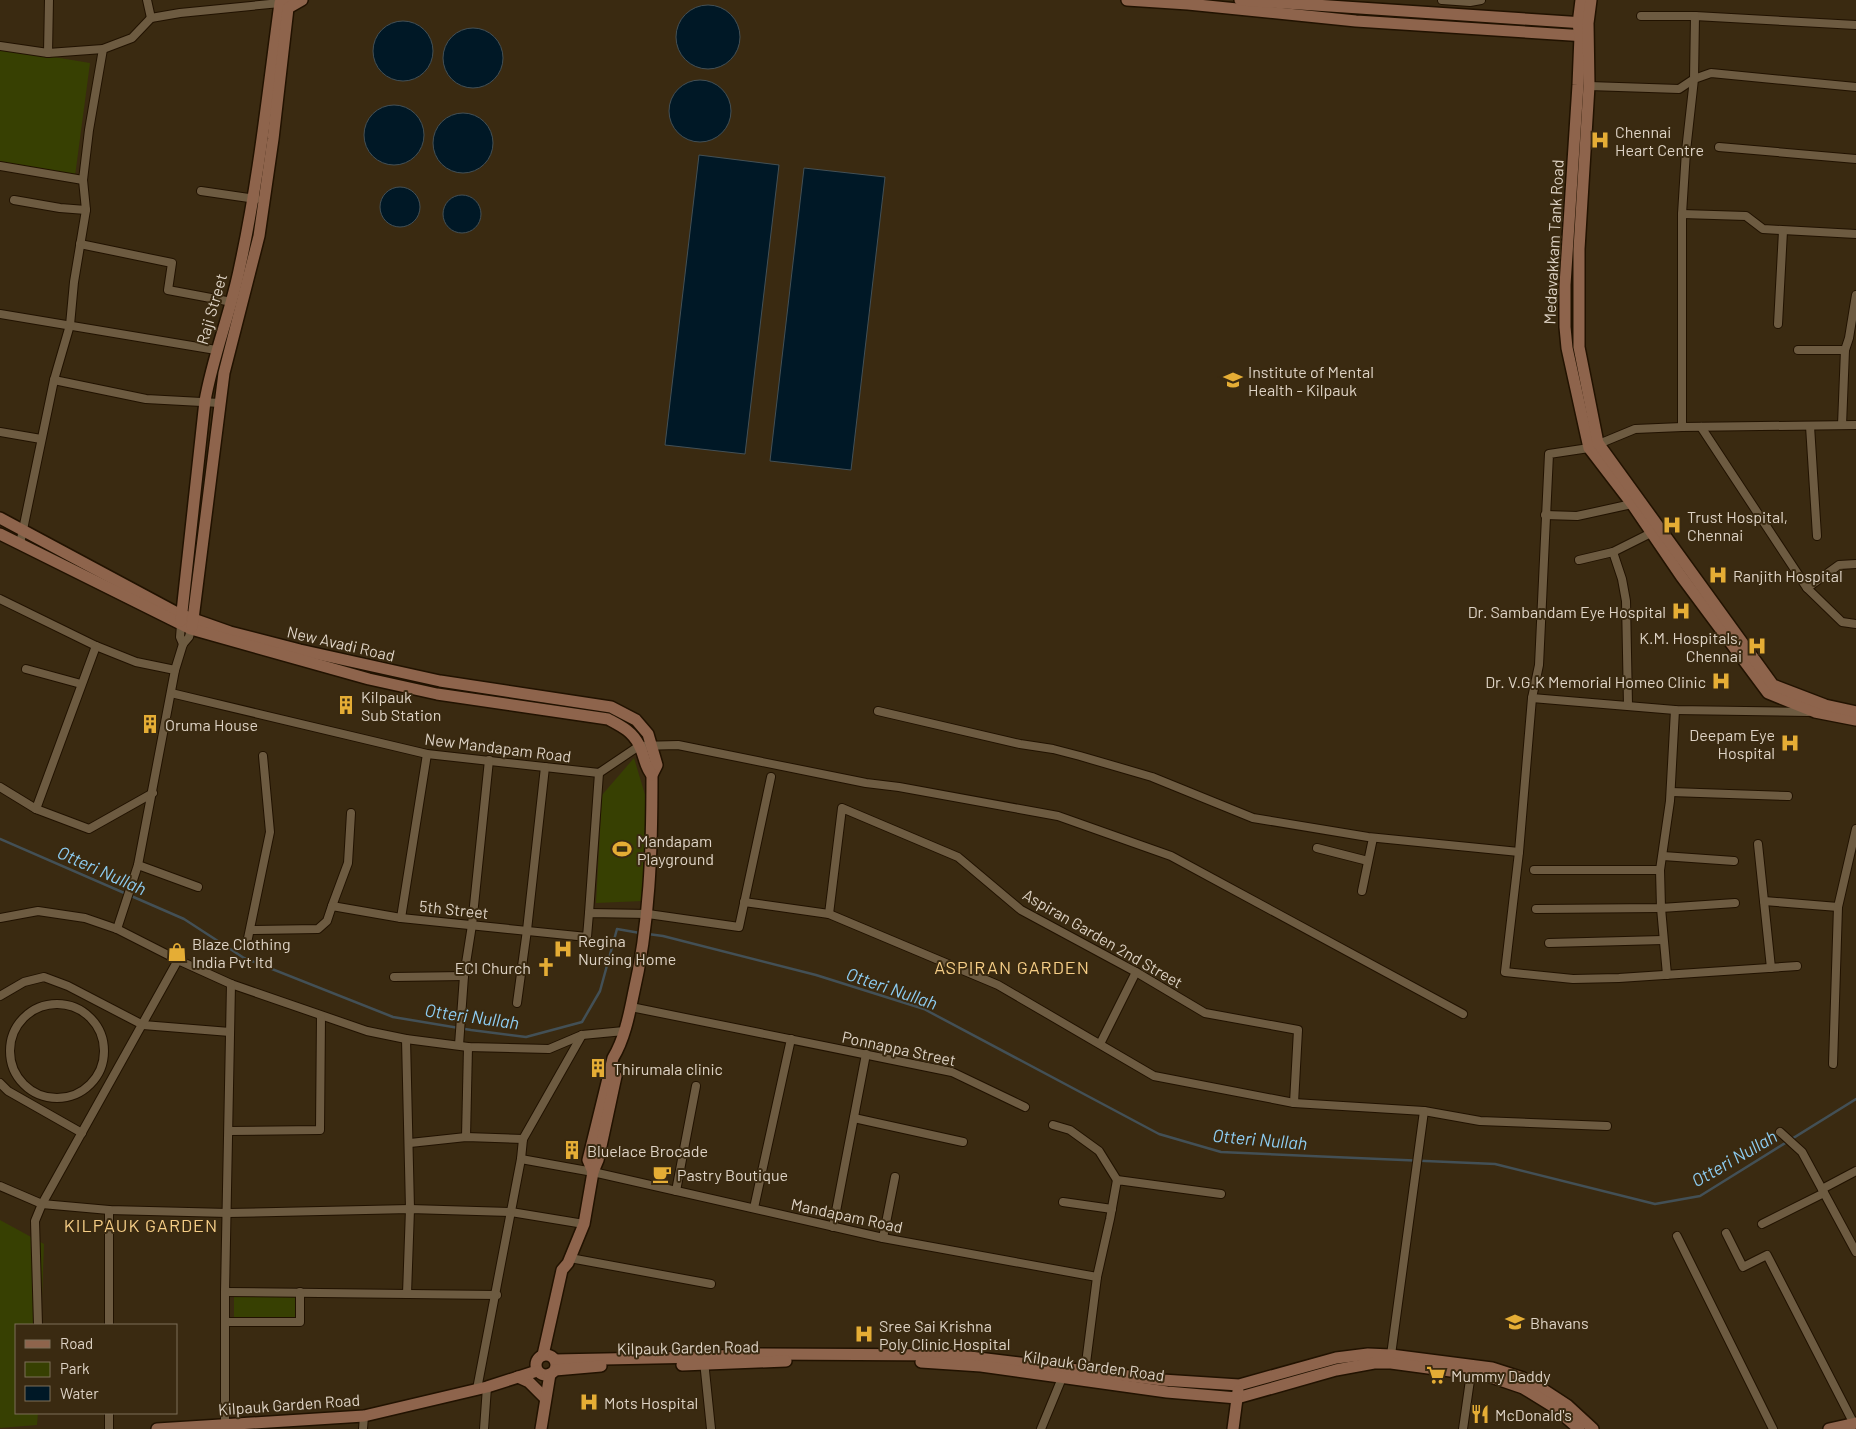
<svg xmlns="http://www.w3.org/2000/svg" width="1856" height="1429" viewBox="0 0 1856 1429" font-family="Barlow,sans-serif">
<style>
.green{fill:#374002}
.water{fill:#001826;stroke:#435056}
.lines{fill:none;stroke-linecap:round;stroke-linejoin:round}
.stream{stroke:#435056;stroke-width:2.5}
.street-casing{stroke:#211200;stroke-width:10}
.secondary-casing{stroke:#211200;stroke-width:14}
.street{stroke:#6d5b41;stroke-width:8}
.secondary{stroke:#8e644c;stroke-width:11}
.labels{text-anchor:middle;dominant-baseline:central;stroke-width:4;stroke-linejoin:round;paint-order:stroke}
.poi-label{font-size:16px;fill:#ded3c5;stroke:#3a2a11;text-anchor:start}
.street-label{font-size:16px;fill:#ded3c5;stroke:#3a2a11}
.water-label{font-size:18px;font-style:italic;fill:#8dccf1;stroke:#3a2a11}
.neighbourhood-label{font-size:18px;letter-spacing:1px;fill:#f6ce87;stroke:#3a2a11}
</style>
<rect width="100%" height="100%" fill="#3a2a11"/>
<g class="green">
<path d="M0,48l90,15 -15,113 -75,-14z"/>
<path d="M634,758l12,40 -3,103 -47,2 6,-108z"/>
<path d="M0,1220l44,24 -3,81h-25v88h22l-1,12 -37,3z"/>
<rect x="234" y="1297" width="61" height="20"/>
</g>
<g class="water">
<circle cx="708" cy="37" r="32"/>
<circle cx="403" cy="51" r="30"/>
<circle cx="473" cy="58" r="30"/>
<circle cx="700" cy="111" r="31"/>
<circle cx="394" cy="135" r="30"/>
<circle cx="463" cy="143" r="30"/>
<path d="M699,155l80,10 -34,289 -80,-9z"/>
<path d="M804,168l81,9 -34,293 -81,-9z"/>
<circle cx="400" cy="207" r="20"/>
<circle cx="462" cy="214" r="19"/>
</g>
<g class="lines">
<g class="stream">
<path d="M0,839l184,80 60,39 149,59 78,13 55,7 56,-15 18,-31 17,-62 23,4"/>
<path d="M648,934l15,2 153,39 108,34 235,125 62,18 274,12 160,40 45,-8 156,-97"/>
</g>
<g class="street-casing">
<g id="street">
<path d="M147,0l4,18"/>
<path d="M1442,0l28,2 11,-2"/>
<path d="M1641,16h54l161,9"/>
<path d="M0,46l48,7 55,-4 29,-11 19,-20 29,-5 100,-10 3,2"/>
<path d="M48,53l1,-53"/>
<path d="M1589,86l90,3 15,-10 17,-6 145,14"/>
<path d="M1719,147l137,12"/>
<path d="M0,166l83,14"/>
<path d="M201,191l55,8"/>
<path d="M14,200l46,8 26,2"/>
<path d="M1682,214l64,2 17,13 93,5"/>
<path d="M80,244l92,19 -4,27 64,12"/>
<path d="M0,314l216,36"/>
<path d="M1778,324l5,-93"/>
<path d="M1798,350h47"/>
<path d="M54,380l92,19 74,4"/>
<path d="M1842,425l3,-75 4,-12 7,-43"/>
<path d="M1810,426l7,110"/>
<path d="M1682,427v-213l4,-63 8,-72 1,-63"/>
<path d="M1701,427l106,161 35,34 14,2"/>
<path d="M0,432l41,7"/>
<path d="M1545,515l32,1 55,-12"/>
<path d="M20,544l34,-164 16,-55 4,-43 12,-72 -3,-30 6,-50 14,-81"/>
<path d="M1613,552l9,27 4,22 2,104"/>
<path d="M1579,560l34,-8 38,-19"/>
<path d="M1807,588l32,-23 17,-1"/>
<path d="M0,599l96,47 40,16 39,8"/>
<path d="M181,625l-1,12 3,7"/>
<path d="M26,669l55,15"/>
<path d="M171,693l256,61 172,19 40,-27 39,-1 188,38 33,4 159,29 113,40 292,158"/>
<path d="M1532,698l143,12 133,2"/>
<path d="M878,711l142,33 33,5 27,7 72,21 101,41 115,19 151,15"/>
<path d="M0,787l36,22 53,20 64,-36"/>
<path d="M1671,792l117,4"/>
<path d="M36,809l60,-163"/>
<path d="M1758,844l13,124"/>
<path d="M1317,848l51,13"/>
<path d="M1663,856l71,5"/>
<path d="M138,865l60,22"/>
<path d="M1534,870h126"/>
<path d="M1362,891l11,-53"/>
<path d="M1764,901l74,6"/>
<path d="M744,902l85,12 169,71 156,91 140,27 130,8 56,10 127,5"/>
<path d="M332,906l16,-43 3,-50"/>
<path d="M1536,909l125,-1 74,-5"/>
<path d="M589,913l10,-140"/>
<path d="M829,914l13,-106 116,49 63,53 115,62 69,41 93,17 -4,73"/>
<path d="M0,918l38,-7 47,7 32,11 61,31 53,24 136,47 39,8 62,8 81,2 33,-14 42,-4"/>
<path d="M401,918l26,-164"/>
<path d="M117,929l21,-64 37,-195 8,-26 6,-7 2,-8"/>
<path d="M251,930l67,-1 9,-8 5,-15 69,12 186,19 2,-24 59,1 91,13 32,-150"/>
<path d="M247,943l23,-111 -7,-76"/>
<path d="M1549,943l114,-3"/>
<path d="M1797,966l-178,12 -46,1 -68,-7 14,-120 13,-154 7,-33 10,-211 40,-6 46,-19 47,-2 174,-2"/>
<path d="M1667,975l-6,-67 -1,-38 10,-69 5,-91"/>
<path d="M394,977l70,-1"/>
<path d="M0,996l24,-14 20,-5 24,9 75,39 87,7"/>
<path d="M517,1003l10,-73 18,-163"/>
<circle cx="57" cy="1051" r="47"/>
<path d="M631,1007l321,65 73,35"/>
<path d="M406,1039l4,170 -3,85"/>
<path d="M1100,1044l36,-72"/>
<path d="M459,1045l5,-69 8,-51 17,-165"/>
<path d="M1833,1064l5,-157 18,-78"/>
<path d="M0,1083l8,8 74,42"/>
<path d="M854,1118l109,24"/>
<path d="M1053,1125l17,5 29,21 18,29"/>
<path d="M229,1131l91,-1 1,-114"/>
<path d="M1780,1132l22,20 54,100"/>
<path d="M466,1137l2,-90"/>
<path d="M410,1143l56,-6 57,2"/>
<path d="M521,1159l72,13 290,66 214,39"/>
<path d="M0,1186l42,18 67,6 119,3 182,-4 101,3 73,12"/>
<path d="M1822,1189l34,-18"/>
<path d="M676,1191l20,-105"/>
<path d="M1063,1202l49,7"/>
<path d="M754,1208l37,-169"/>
<path d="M1762,1224l62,-31"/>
<path d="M833,1227l33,-173"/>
<path d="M1726,1233l17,34 24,-12 87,169"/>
<path d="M1677,1236l96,193"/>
<path d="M883,1238l12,-61"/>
<path d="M570,1258l141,26"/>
<path d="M225,1292l272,3"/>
<path d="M225,1322h75v-30"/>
<path d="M38,1325l-3,-104 7,-17 136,-244"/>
<path d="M109,1325v-115"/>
<path d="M1391,1355l33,-244"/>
<path d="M704,1361l7,68"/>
<path d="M1085,1371l12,-94 13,-58 7,-39 104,14"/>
<path d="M477,1389l44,-230 2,-20 59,-104"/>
<path d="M109,1413v16"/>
<path d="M225,1425v-133l6,-308"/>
<path d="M363,1429l1,-13"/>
<path d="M484,1429l3,-42"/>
<path d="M1041,1429l21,-51"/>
<path d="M1463,1429l8,-56"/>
</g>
</g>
<g class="secondary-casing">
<g id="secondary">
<path d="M1127,0l61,4 168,17 230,15"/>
<path d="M1240,0l344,23"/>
<path d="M1581,0l-3,24 2,12 -2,49 -13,200v42l2,21 22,100 43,56 49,72 87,117 47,19 41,8"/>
<path d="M1591,0l-3,23 1,63 -10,163v98l19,96 175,242 52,20 31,7"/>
<path d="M0,518l179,96 51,18 70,18 140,31 171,26 25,13 12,14 9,31 -5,10c0,75 -2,148 -19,221 -4,20 -9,44 -20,62l-25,102 5,12"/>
<path d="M0,534l191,95 178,50 68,15 171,25c13,7 24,12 31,26 6,11 5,21 13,30"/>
<path d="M181,621l24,-220c8,-46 26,-89 35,-135 19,-87 28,-175 40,-263l6,-3"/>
<path d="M192,627l32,-254 35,-137 14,-97 15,-131 14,-8"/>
<circle cx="546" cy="1365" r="10"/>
<path d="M543,1355l19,-85 6,-7 16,-39 9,-52 5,-12 18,-84"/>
<path d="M555,1360l148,-3 47,-3 203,1 209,25 77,5 97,-27 32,-4 23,1 101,13 31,10 18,10 26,17 26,24"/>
<path d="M921,1362l60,4 186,26 70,6 99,-28 38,-7h17l97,13 35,12 31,19 25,22"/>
<path d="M682,1365l104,-4"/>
<path d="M555,1370l46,-4"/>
<path d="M518,1377l11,5 16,16"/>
<path d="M157,1429l207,-13 123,-29 50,-16"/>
<path d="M541,1429l9,-55"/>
<path d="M1233,1429l5,-38"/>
<path d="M1829,1429l27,-6"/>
</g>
</g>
<use href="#street" class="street"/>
<use href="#secondary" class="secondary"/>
</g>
<defs>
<g id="hospital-bare" transform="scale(1.5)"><path d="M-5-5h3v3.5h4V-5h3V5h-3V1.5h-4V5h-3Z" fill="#e5ad35" stroke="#3a2a11" stroke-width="2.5" paint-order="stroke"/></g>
<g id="university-bare" transform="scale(1.5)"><path d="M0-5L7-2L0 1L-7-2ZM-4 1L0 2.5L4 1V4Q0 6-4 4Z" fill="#e5ad35" stroke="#3a2a11" stroke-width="2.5" paint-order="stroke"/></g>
<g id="building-bare" transform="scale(1.5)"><path d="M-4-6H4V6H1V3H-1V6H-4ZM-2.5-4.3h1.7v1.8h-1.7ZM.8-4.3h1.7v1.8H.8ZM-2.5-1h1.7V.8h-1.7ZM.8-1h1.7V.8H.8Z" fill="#e5ad35" stroke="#3a2a11" stroke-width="2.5" paint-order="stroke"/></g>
<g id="stadium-bare" transform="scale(1.5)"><path d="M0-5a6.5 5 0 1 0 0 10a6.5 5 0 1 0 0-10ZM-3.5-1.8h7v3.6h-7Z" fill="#e5ad35" stroke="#3a2a11" stroke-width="2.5" paint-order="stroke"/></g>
<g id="shop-bare" transform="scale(1.5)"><path d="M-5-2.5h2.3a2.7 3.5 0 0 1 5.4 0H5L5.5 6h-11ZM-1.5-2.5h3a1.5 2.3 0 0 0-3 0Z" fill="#e5ad35" stroke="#3a2a11" stroke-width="2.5" paint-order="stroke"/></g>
<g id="church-bare" transform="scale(1.5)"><path d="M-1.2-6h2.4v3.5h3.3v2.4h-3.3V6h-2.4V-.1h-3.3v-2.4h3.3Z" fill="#e5ad35" stroke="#3a2a11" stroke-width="2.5" paint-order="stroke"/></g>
<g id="cafe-bare" transform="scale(1.5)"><path d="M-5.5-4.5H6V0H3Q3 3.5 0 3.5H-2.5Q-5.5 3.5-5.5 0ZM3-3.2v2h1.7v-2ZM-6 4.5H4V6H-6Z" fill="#e5ad35" stroke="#3a2a11" stroke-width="2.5" paint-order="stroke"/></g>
<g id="school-bare" transform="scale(1.5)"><path d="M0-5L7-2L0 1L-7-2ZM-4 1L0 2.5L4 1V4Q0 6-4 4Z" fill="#e5ad35" stroke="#3a2a11" stroke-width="2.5" paint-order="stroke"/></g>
<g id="supermarket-bare" transform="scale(1.5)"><path d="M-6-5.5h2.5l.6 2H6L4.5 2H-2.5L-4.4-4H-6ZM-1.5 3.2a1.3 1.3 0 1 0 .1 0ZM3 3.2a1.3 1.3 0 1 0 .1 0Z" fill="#e5ad35" stroke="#3a2a11" stroke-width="2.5" paint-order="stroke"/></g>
<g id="restaurant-bare" transform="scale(1.5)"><path d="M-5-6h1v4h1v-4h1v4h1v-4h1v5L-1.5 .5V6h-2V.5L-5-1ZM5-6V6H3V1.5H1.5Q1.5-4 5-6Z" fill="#e5ad35" stroke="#3a2a11" stroke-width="2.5" paint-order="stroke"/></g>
</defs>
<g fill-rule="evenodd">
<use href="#hospital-bare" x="1600" y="140"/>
<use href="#university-bare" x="1233" y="380"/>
<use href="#hospital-bare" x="1672" y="525"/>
<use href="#hospital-bare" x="1718" y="575"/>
<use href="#hospital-bare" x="1681" y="611"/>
<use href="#hospital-bare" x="1757" y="646"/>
<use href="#hospital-bare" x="1721" y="681"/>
<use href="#building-bare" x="346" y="705"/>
<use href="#building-bare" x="150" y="724"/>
<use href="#hospital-bare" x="1790" y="743"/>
<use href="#stadium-bare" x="622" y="849"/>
<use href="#hospital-bare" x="563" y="949"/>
<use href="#shop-bare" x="177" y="952"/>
<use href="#church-bare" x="546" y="967"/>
<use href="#building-bare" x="598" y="1068"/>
<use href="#building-bare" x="572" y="1150"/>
<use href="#cafe-bare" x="662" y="1174"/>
<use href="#school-bare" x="1515" y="1322"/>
<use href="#hospital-bare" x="864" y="1334"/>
<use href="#supermarket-bare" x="1436" y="1375"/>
<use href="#hospital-bare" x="589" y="1402"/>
<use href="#restaurant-bare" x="1480" y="1414"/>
</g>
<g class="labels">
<g class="poi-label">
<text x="1615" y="131">Chennai<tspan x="1615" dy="18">Heart Centre</tspan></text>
<text x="1248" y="371">Institute of Mental<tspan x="1248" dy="18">Health - Kilpauk</tspan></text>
<text x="1687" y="516">Trust Hospital,<tspan x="1687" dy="18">Chennai</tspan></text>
<text x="1733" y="575">Ranjith Hospital</text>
<text x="1666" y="611" text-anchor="end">Dr. Sambandam Eye Hospital</text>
<text x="1742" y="637" text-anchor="end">K.M. Hospitals,<tspan x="1742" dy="18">Chennai</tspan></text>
<text x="1706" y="681" text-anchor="end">Dr. V.G.K Memorial Homeo Clinic</text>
<text x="361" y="696">Kilpauk<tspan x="361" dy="18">Sub Station</tspan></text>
<text x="165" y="724">Oruma House</text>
<text x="1775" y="734" text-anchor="end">Deepam Eye<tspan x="1775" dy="18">Hospital</tspan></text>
<text x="637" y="840">Mandapam<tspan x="637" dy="18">Playground</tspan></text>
<text x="578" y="940">Regina<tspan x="578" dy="18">Nursing Home</tspan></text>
<text x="192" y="943">Blaze Clothing<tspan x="192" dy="18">India Pvt ltd</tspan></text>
<text x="531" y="967" text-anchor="end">ECI Church</text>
<text x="613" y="1068">Thirumala clinic</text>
<text x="587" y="1150">Bluelace Brocade</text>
<text x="677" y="1174">Pastry Boutique</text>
<text x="1530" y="1322">Bhavans</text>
<text x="879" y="1325">Sree Sai Krishna<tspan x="879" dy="18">Poly Clinic Hospital</tspan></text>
<text x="1451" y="1375">Mummy Daddy</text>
<text x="604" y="1402">Mots Hospital</text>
<text x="1495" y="1414">McDonald's</text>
</g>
<g class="street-label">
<text transform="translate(1553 242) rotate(-87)">Medavakkam Tank Road</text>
<text transform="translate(211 309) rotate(-74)">Raji Street</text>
<text transform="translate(341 643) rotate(13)">New Avadi Road</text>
<text transform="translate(498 747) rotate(7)">New Mandapam Road</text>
<text transform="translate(454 909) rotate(6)">5th Street</text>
<text transform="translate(1103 938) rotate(30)">Aspiran Garden 2nd Street</text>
<text transform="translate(899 1048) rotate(12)">Ponnappa Street</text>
<text transform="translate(847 1215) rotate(12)">Mandapam Road</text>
<text transform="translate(688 1347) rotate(-1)">Kilpauk Garden Road</text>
<text transform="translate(1094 1365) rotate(8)">Kilpauk Garden Road</text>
<text transform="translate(289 1404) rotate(-4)">Kilpauk Garden Road</text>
</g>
<g class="water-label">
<text transform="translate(102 870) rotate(24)">Otteri Nullah</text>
<text transform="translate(892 988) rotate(19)">Otteri Nullah</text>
<text transform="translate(472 1016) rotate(8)">Otteri Nullah</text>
<text transform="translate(1260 1139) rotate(5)">Otteri Nullah</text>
<text transform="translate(1734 1158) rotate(-30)">Otteri Nullah</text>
</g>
<g class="neighbourhood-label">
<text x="1012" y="967">ASPIRAN GARDEN</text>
<text x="141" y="1225">KILPAUK GARDEN</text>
</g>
</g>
<rect x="15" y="1324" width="162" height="90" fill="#3a2a11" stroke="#7c6e59"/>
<rect x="25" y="1340" width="25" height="8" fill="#8e644c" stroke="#7c6e59"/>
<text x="60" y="1349" font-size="15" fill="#ded3c5">Road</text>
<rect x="25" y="1362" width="25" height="15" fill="#374002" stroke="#7c6e59"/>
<text x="60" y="1374" font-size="15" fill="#ded3c5">Park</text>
<rect x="25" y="1386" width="25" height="15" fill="#001826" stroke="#7c6e59"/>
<text x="60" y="1399" font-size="15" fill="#ded3c5">Water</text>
</svg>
